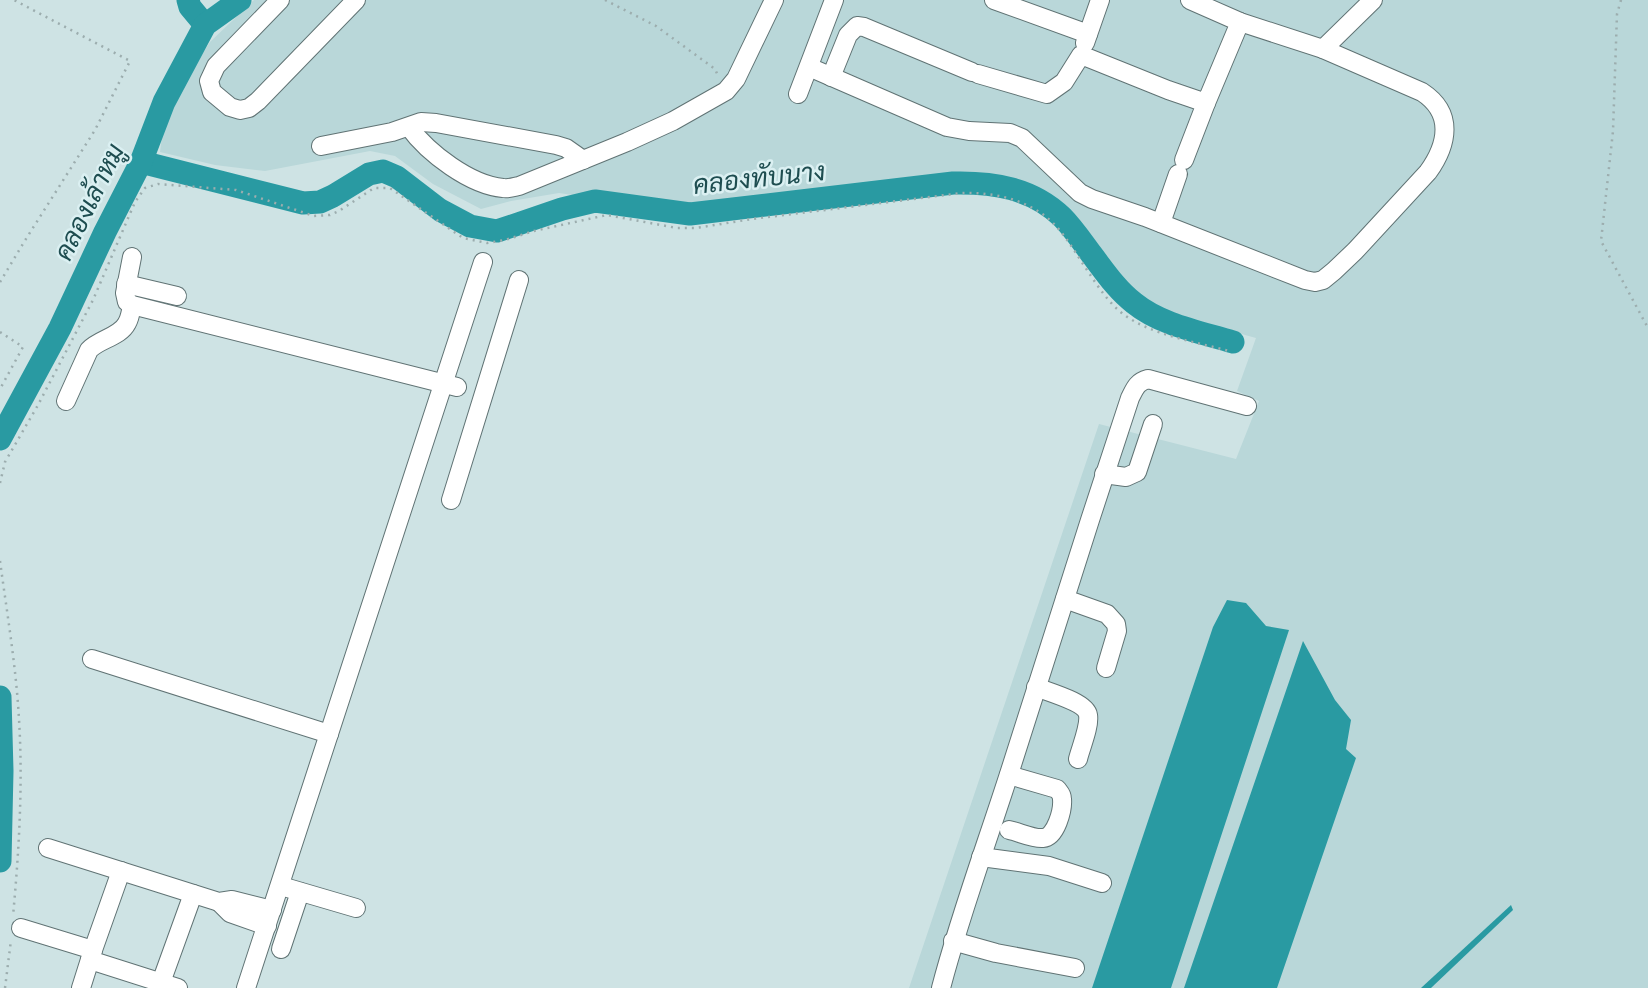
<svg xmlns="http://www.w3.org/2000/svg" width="1648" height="988" viewBox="0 0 1648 988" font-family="Arial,Sarabun,sans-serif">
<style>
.built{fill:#b9d7d9}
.water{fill:#299aa2}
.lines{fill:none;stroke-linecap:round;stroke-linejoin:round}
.river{stroke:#299aa2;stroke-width:23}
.minor-casing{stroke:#607374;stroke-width:20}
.path{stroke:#9cadae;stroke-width:2.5;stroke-dasharray:2 5;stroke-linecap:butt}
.minor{stroke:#fff;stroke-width:18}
.labels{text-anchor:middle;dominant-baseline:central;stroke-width:5;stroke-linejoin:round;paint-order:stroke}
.water-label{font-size:26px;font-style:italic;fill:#1e4d50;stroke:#dbf0f2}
</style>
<rect width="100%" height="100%" fill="#cee3e4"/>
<path class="built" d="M254,0h1394v988h-739l190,-564 137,35 23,-58 -22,-10 19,-53 -98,-27 -18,-12 -90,-97 -25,-16 -198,4 -161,19 -107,-16 -48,8 -30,8 -48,-25 -38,-28 -25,-5 -105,20 -50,-6 -55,-13 5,-40 45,-70z"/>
<g class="water">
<path d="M1227,600l19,3 20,23 23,4 -118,358h-79l121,-361z"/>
<path d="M1303,641l32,59 16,20 -5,29 10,9 -79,230h-93z"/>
<path d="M1511,905l2,5 -82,78h-10z"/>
</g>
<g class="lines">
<g class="river">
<path d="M188,0l2,7 15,18"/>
<path d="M141,162l162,41 17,-1 13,-6 36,-22 14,-3 14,6 43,33 30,16 27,5 65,-22 33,-8 95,13 263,-31c40,-1 79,5 109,34 11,11 21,26 30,38 13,17 25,35 42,48 27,22 66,29 99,39"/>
<path d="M0,439l60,-111 45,-96 36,-70 23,-60 41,-77 35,-25"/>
<path d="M0,697l2,74 -2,90"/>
</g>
<g class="minor-casing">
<g id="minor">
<path d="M280,0l-64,66 -7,15 3,11 18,15 10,3 9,-2 9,-7 98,-101"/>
<path d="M994,0l94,34"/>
<path d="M1190,0l50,22 83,27 50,-49"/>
<path d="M1085,43l15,-43"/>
<path d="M809,67l138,60 22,4 41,2 12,5 58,55 12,6 53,18 160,63 10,2 8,-2 11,-9 21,-20 73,-79c20,-28 26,-59 -6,-80l-99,-43"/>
<path d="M978,74l69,20 17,-12 17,-27 87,35 38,13 34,-81"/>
<path d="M831,77l17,-42 9,-9 7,1 108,45"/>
<path d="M798,94l36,-94"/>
<path d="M409,127c19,26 61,58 94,61 6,1 11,-1 16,-2l108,-44 46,-21 53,-30 10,-12 38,-79"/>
<path d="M321,146l71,-14 29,-10 15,1 120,22 10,3 17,12"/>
<path d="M1184,160l22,-57"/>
<path d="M1161,223l17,-49"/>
<path d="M132,257l-7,36 2,9 5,3 325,82"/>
<path d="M126,284l51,12"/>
<path d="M66,401l23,-51c10,-11 31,-13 38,-27 3,-5 4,-12 5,-18"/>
<path d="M1104,474l22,3 11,-5 16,-48"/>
<path d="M451,500l68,-220"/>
<path d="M1065,599l42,15 9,10 1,7 -11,37"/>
<path d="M92,659l237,75"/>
<path d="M1036,687c12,5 50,15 52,28 2,11 -7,32 -10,44"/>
<path d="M1009,775l48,14c3,4 5,5 5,10 1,11 -6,38 -19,39 -10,1 -24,-6 -34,-8"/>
<path d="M48,848l171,54 13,-2 40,10"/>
<path d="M981,857l68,9 53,17"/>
<path d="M281,886l75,22"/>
<path d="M219,902l11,11 37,13"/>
<path d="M21,928l72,22"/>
<path d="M953,941l43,12 79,15"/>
<path d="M281,949l19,-57"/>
<path d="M90,960l88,28"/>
<path d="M81,988l12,-38 28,-79"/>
<path d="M159,988l34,-94"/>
<path d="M246,988l237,-726"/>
<path d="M941,988c19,-73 46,-145 69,-217 39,-125 79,-249 120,-373 5,-10 7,-16 18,-19l99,27"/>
</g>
</g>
<g class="path">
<path d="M605,0l51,26 59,43 3,7"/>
<path d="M1621,0l-4,14 -4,117 -12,110 47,87"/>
<path d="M0,282l24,-40 71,-112 35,-69 -116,-61"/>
<path d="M0,332l23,15 -23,42"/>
<path d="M0,483l5,-21 33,-57 55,-105 42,-98 10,-14 13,-4 78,6 78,26 16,-1 9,-4 35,-23h16l73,50 24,5 18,-3 29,-9 73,-16 70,13h19l56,-9 210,-26c33,-1 69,7 93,32 13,14 23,32 34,48 10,15 20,30 34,41 28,21 73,28 106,37"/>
<path d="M0,561c7,52 16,105 19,158 4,66 0,132 -6,197"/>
<path d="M5,988l6,-48"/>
</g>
<use href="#minor" class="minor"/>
</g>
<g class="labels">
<g class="water-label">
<text transform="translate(759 178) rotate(-6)">คลองทับนาง</text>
<text transform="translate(89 202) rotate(-64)">คลองเล้าหมู</text>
</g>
</g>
</svg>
